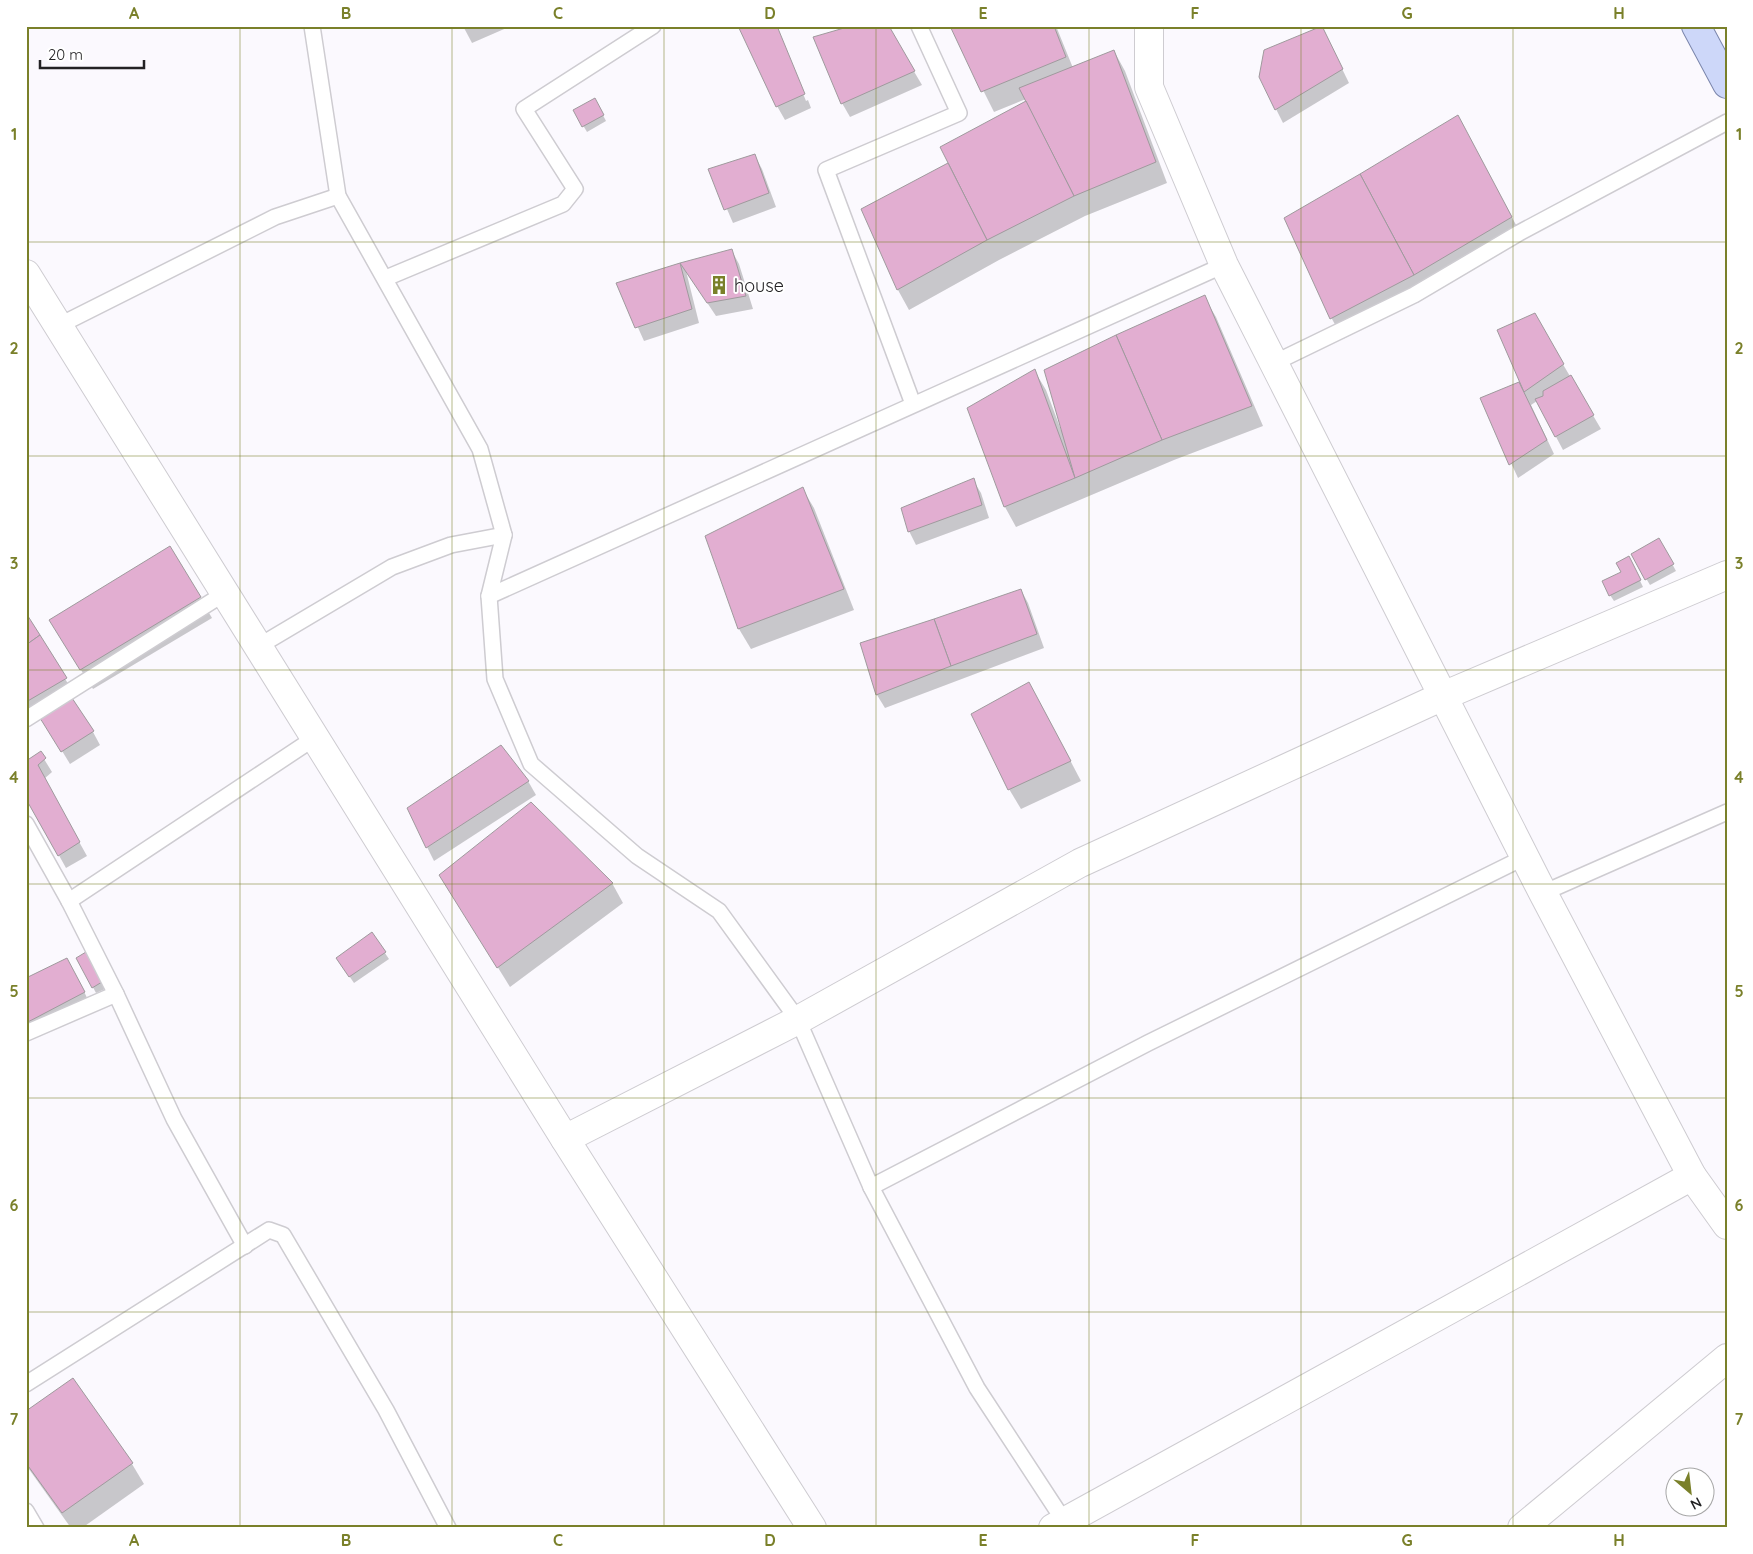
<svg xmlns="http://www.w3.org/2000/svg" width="1753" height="1554" viewBox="0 0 1753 1554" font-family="Quicksand,sans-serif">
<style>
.shadow{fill:#0003}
.building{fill:#e2aed1;stroke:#9f9a9d}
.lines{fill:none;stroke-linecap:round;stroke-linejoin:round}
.lane-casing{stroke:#ceccd1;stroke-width:18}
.street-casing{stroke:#ceccd1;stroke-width:30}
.primary-casing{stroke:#7b86ac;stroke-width:30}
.lane{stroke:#fff;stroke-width:15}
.street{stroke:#fff;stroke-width:28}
.primary{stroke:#cdd7f9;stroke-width:28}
.grid{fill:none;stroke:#7a802a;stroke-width:1;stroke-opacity:0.55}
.labels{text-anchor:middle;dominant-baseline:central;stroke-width:4;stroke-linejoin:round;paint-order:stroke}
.poi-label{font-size:18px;fill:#232224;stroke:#fff;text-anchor:start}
.neatline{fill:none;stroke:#7a802a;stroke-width:2}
.grid-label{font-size:16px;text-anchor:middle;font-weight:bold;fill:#7a802a}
</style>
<rect width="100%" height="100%" fill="#fbf9fe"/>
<g class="shadow">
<path d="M463,26h48l-39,17z"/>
<path d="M776,26l30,75 2,-1 3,8 -26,12 -8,-14z"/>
<path d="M887,26l35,59 -72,32 -8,-14z"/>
<path d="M951,26h105l17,42 41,-17 11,20 42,112 -82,33 -86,44 -90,50 -11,-20 -35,-80 87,-46 77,-62 -1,-3 -32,13z"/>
<path d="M1328,40l21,43 -66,40 -23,-46z"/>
<path d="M595,100l11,21 -19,11 -13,-22z"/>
<path d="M1469,137l54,101 -97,57 -83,44 -11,-20 -46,-101z"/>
<path d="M755,156l7,13 14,38 -43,16 -23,-53z"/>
<path d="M732,251l7,13 14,45 -37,7 -30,-45 13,52 -55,18 -26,-58z"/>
<path d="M1204,297l12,20 47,109 -89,34 -158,67 -11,-20 -36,-98 65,-39 12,20 15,40 2,-1z"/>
<path d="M1534,315l67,114 -38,21 -26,-49 -6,4 23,49 -36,24 -37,-80 40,-16z"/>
<path d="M973,480l8,13 8,25 -73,27 -7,-14z"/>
<path d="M802,488l12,20 40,102 -103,39 -12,-20 -33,-93z"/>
<path d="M1659,540l17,31 -26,14 -18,-30z"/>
<path d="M170,547l42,71 -119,71 -31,-49z"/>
<path d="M1632,564l11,23 -29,14 -4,-6 12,-22z"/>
<path d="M1021,590l7,13 16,45 -159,60 -8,-13 -16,-51z"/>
<path d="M26,614l47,78 -47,25z"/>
<path d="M1040,703l41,78 -60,28 -12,-20z"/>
<path d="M42,718l51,14 7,13 -30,19z"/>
<path d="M44,759l8,13 -8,7 43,77 -21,12 -40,-72v-34z"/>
<path d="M528,781l8,14 -102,66 -7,-14z"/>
<path d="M612,883l11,20 -113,84 -57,-92z"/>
<path d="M372,934l17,25 -35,24 -13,-19z"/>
<path d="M78,959h11l16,30 -9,4z"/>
<path d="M75,973l16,33 -56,29 -9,-15z"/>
<path d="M73,1380l59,84 12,20 -62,44h-11l-45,-63v-52z"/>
</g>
<g class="building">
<path d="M738,26h39l28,68 -29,13z"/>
<path d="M851,26h38l26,45 -74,33 -28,-67z"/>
<path d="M950,26h104l12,31 -85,35z"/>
<path d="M1322,26l21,43 -68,41 -16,-33 5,-27z"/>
<path d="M1114,50l42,112 -82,34 -55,-108z"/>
<path d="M595,98l9,17 -22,12 -9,-17z"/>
<path d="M1026,101l48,95 -87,44 -47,-93z"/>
<path d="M1458,115l54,102 -98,58 -54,-101z"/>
<path d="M755,154l14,39 -45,17 -16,-41z"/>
<path d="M948,163l39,77 -90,50 -36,-81z"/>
<path d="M1360,174l54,101 -84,44 -46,-101z"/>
<path d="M732,249l14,47 -39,7 -27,-40z"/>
<path d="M680,263l12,46 -57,19 -19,-45z"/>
<path d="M1205,295l47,111 -90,34 -46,-105z"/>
<path d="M1535,313l29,51 -40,28 -27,-62z"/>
<path d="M1116,335l46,105 -87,38 -31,-108z"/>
<path d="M1035,369l40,109 -71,29 -37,-99z"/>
<path d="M1571,375l23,40 -39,22 -20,-38 8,-3v-5z"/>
<path d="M1519,382l28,58 -38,25 -29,-67z"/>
<path d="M974,478l8,27 -74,27 -7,-24z"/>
<path d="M803,487l41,102 -106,40 -33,-93z"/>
<path d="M1659,538l15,26 -29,16 -14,-26z"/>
<path d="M170,546l31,51 -121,73 -31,-50z"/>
<path d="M1629,556l12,24 -32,16 -7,-15 19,-9 -5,-9z"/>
<path d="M1021,589l16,45 -86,32 -17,-47z"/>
<path d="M26,613l14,22 -14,10z"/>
<path d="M934,619l17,47 -75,29 -16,-52z"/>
<path d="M40,635l27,43 -41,24v-57z"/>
<path d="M1029,682l42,79 -63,29 -37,-76z"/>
<path d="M72,698l22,33 -33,21 -21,-34z"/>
<path d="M501,745l28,36 -103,67 -19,-40z"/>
<path d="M41,751l5,7 -8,7 42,77 -22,14 -32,-57v-38z"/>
<path d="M531,802l82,81 -116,85 -58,-93z"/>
<path d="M372,932l14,20 -37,25 -13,-19z"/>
<path d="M86,952l16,30 -10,6 -16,-30z"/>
<path d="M67,958l18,34 -59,31v-45z"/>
<path d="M73,1378l60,85 -71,50 -36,-50v-52z"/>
</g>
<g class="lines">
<g class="lane-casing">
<g id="lane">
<path d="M312,26l26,170 142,253 24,86 -15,61 6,83 36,85 106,92 82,55 79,109 73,167 106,201 91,139"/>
<path d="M386,278l177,-74 12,-15 -51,-80 129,-83"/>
<path d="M58,326l217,-109 63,-21"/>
<path d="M1274,363l140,-68 105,-62 208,-111"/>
<path d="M913,404l-87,-234 133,-57 -40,-87"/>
<path d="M489,596l735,-331"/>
<path d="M259,646l133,-79 59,-22 53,-10"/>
<path d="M26,719l199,-126"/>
<path d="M26,824l43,77 47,93 58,125 71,127"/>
<path d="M1543,893l184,-81"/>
<path d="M69,901l247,-164"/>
<path d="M26,1033l90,-39"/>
<path d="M871,1187l277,-144 377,-186"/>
<path d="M26,1384l243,-154 14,5 103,175 62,118"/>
<path d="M26,1511l10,17"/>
</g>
</g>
<g class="street-casing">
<g id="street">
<path d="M1149,26v61l75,178 319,628 149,283 35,49"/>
<path d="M26,274l539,865 247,389"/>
<path d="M565,1139l233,-119 282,-157 363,-167 284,-121"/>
<path d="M1053,1528l639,-352"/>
<path d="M1522,1528l205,-170"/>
</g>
</g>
<g class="primary-casing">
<path id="primary" d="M1696,26l31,58"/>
</g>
<use href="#lane" class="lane"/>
<use href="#street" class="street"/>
<use href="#primary" class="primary"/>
</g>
<path class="grid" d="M240,26v1502M452,26v1502M664,26v1502M876,26v1502M1089,26v1502M1301,26v1502M1513,26v1502M26,242h1701M26,456h1701M26,670h1701M26,884h1701M26,1098h1701M26,1312h1701"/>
<defs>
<g id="building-bare" transform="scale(1.5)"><path d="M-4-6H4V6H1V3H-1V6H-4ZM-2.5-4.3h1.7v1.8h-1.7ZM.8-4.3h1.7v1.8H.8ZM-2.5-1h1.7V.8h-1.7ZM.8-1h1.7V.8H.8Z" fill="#7a802a" stroke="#fff" stroke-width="2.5" paint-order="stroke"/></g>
</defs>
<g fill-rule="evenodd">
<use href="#building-bare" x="719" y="285"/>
</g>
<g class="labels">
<g class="poi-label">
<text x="734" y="285">house</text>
</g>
</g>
<rect width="1753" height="1554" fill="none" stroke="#ffffff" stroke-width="55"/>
<g transform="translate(1690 1492) rotate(152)"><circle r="24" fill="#ffffff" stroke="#a7a7a7"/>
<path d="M0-4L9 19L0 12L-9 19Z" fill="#7a802a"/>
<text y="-8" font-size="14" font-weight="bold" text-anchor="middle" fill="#232224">N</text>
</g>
<path d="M40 60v8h104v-8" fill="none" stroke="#232224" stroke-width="2.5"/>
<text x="48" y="60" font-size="15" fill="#232224" stroke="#ffffff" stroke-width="4" paint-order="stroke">20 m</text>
<rect x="28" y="28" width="1698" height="1498" class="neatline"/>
<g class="grid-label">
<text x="134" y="19">A</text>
<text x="346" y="19">B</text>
<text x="558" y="19">C</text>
<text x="770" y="19">D</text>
<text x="983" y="19">E</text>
<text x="1195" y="19">F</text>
<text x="1407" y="19">G</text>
<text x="1619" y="19">H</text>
<text x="14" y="140">1</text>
<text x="1739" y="140">1</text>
<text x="14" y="354">2</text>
<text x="1739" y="354">2</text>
<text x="14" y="569">3</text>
<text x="1739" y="569">3</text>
<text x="14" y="783">4</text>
<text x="1739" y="783">4</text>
<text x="14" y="997">5</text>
<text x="1739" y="997">5</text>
<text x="14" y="1211">6</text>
<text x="1739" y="1211">6</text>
<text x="14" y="1425">7</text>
<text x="1739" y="1425">7</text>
<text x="134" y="1546">A</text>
<text x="346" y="1546">B</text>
<text x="558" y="1546">C</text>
<text x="770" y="1546">D</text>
<text x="983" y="1546">E</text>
<text x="1195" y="1546">F</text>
<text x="1407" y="1546">G</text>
<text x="1619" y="1546">H</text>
</g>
</svg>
